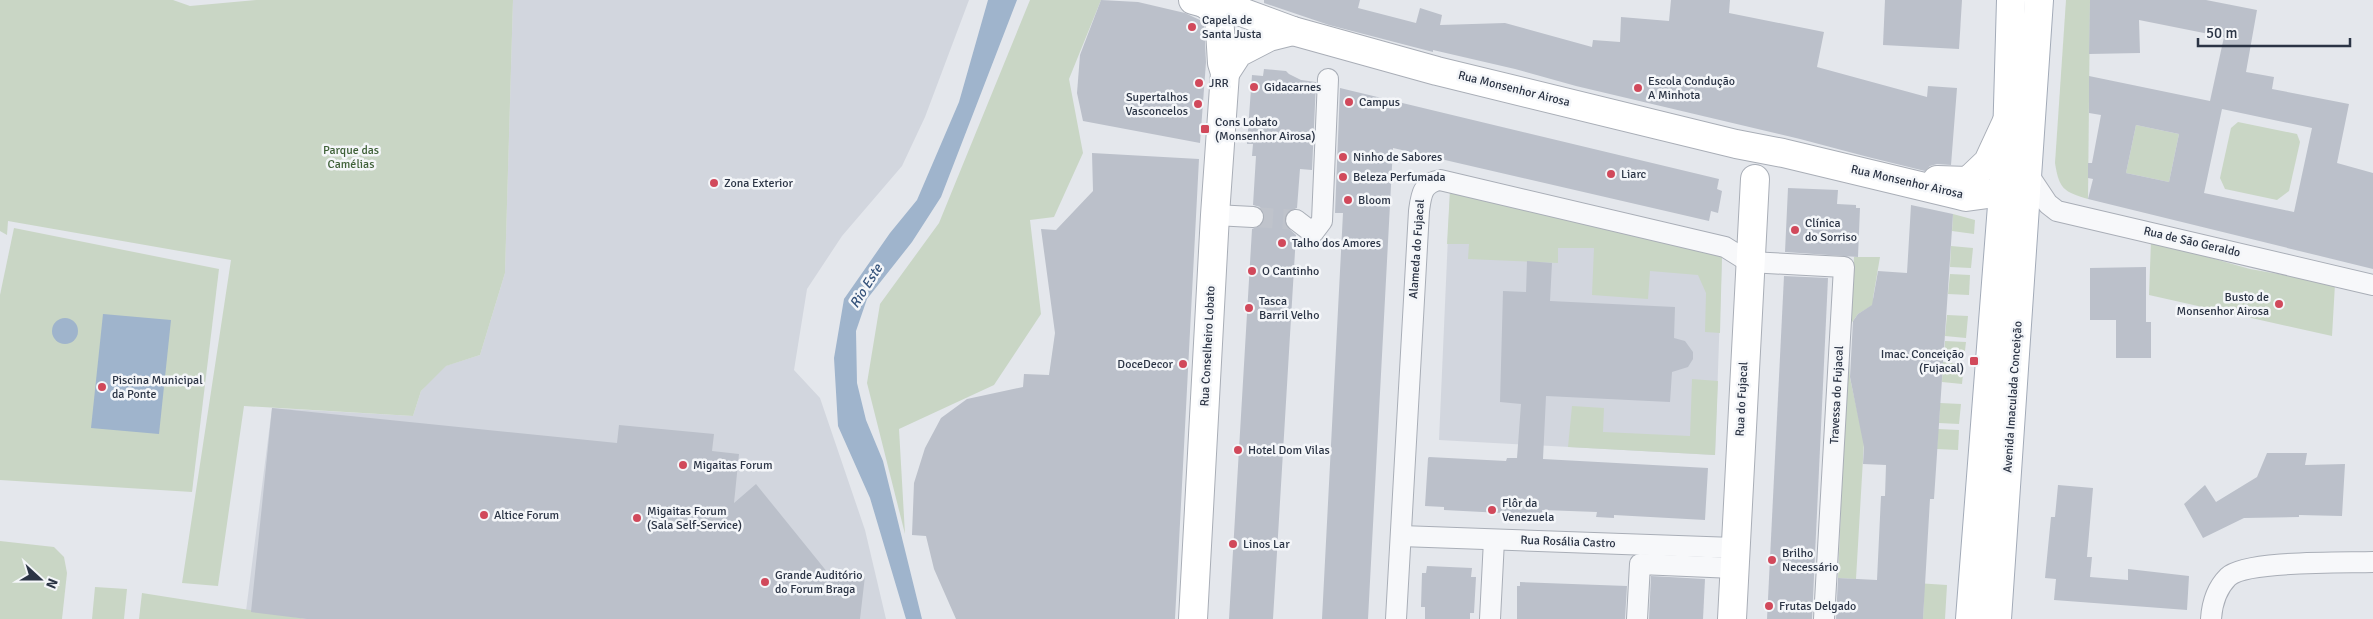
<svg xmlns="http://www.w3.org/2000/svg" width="2373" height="619" viewBox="0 0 2373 619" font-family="Signika,sans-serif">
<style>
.built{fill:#d2d6de}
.green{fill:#c9d6c5}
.water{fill:#9fb4cc}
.building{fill:#bbc0ca;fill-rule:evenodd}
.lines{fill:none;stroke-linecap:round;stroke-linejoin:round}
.street-tunnel{stroke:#bfc3cb;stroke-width:20;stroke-dasharray:20 10;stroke-linecap:butt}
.street-casing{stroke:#a9aeb7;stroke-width:22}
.secondary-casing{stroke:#a9aeb7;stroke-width:30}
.primary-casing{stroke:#a3abb8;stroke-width:30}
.street{stroke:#f7f8fa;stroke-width:20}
.secondary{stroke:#fff;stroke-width:28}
.primary{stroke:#fff;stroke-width:28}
.poi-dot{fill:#d1495b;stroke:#f4f6f9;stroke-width:2}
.labels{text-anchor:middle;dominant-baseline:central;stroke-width:5;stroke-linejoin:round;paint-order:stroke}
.poi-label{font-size:12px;fill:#2b3445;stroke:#f4f6f9;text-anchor:start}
.street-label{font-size:12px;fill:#2b3445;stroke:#f4f6f9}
.park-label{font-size:12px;fill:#3f6138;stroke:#f4f6f9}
.water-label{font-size:14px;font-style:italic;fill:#34527a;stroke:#f4f6f9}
</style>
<rect width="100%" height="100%" fill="#e4e7ec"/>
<g class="built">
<path d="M513,0h456l-44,117 -23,49 -60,70 -35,53 -13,81 26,28 45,132 21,89h-579l-61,-8 26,-203 141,8 8,-25 21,-24 38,-12 25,-82z"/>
<path d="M1450,191l272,65 -7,199 -276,-15z"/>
</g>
<g class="green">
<path d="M0,0h173l17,6 66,-6h257l-8,273 -25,82 -34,11 -25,25 -8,25 -169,-10 -26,180 -36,-3 49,-323 -223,-39 -1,14 -7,-4z"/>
<path d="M1030,0h71l-32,79 14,74 -29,64 -24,3 11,94 -47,71 -95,44 6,105 -38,-151 13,-79 59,-81z"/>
<path d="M2066,0h24l-2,199c-24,-7 -29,-10 -33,-36z"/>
<path d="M2238,122l59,12 3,8 -11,49 -12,9 -52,-11 -5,-11 11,-50z"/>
<path d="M2136,125l43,9 -10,48 -43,-9z"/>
<path d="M1450,191l272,65 -2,77 -15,-1 1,-39 -8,-18 -48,-4 -2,28 -56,-4 2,-47h-36v15l-90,-4 1,-15h-22z"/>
<path d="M1953,214l22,6 -1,14 -22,-3z"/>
<path d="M14,228l205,41 -27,223 -192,-12v-185z"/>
<path d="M2151,241l99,28 85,15 -3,52 -183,-41z"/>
<path d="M1951,246l22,2 -2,20 -21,-1z"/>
<path d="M1854,257h26l-7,41 3,5 -18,11 -8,11z"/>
<path d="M1950,274l20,1 -1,20 -21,-1z"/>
<path d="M1947,315l21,1 -2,22 -21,-2z"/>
<path d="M1848,338l2,40 14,64 -8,137 -18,-1z"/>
<path d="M1945,341l21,1 -2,17 -20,-2z"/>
<path d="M1943,362l21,2 -2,20 -20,-2z"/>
<path d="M1692,379l26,2 -3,74 -147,-8 4,-41 32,2 -1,24 87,4z"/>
<path d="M1940,403l21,1 -2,20 -20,-1z"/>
<path d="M1938,429l21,1 -1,20 -21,-1z"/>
<path d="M0,541l54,6 10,10 3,16 -5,46h-62z"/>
<path d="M1885,581l62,4 -2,34h-22l1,-23 -40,-3z"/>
<path d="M95,587l32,2 -3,30h-32z"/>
<path d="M142,593l165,26h-168z"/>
</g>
<g class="water">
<path d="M988,0h29l-76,197 -29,45 -45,57 -11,32 1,52 9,37 17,41 39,158h-16l-36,-121 -32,-72 -4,-68 10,-59 46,-66 27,-33 42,-98z"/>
<path d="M103,314l68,6 -12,114 -68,-6z"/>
<circle cx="65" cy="331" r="13"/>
</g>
<g class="building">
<path d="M1101,0l37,2 47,11 19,9 2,40 -6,81 -117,-22 -6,-28 3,-38z"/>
<path d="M1264,0h96l-2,8 58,15 4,-15 22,7 -2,10 65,-2 87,24 1,-7 27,2 1,-25 48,4 2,-21h59l-1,13 95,19 -7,35 110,30 1,-11 29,2 -6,77 -14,-1 -7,2 -5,5 -57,-14 -68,-18 -224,-53 -61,-17 -82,-19v2l-104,-27 -65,-22z"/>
<path d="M1885,0h77l-3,49 -76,-4z"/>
<path d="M2090,0h116l51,10 -11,62 28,5 -2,12 77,15 -12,59 36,10v96l-285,-70 5,-20 -5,-1v-15h4l9,-48 -12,-2v-37l121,25 14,-64 -85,-17 1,33 -51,1zM2222,109l90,19 -18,84 -90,-19zM2136,125l43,9 -10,48 -43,-9z"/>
<path d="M1264,69l22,2 3,3 12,6 15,2 -4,88 -12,-1 -3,39 -10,4 -3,7 1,6 11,10 -23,384h-44l23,-390 11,-5 2,-7 -5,-10 -7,-2 3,-49h-4l1,-12h-6l5,-69 11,1z"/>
<path d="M1340,88l379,91 -2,10 5,2 -4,22 -7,-2 -2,10 -316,-73 -25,471h-46l21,-406h-8z"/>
<path d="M1092,153l107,6 -24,460h-219l-22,-50 -8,-33 -14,-1 2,-52 11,-35 16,-30 26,-19 56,-12 1,-13 25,1 6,-42 -14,-104 15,1 37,-39z"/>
<path d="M1788,188l50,2 -1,14 19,1v3h4l-2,49 -73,-5z"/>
<path d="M1911,205l42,9 -19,285h-4l-7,120h-87l2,-41 39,2 4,-84h4l1,-31 -23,-1 1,-17 -14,-70 3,-56 5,-7 14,-9 6,-34 29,2z"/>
<path d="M1527,261l25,2 -2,38 125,6 -1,31 11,3 8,11v7l-5,8 -16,5 -2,30 -124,-6 -3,63 165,9 -3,52 -91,-5v3l-18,-1 1,-5 -27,-1 -28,-1v5l-98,-5v-3l-19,-1 3,-48 1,-1 77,4 1,-3h10l4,-54 -21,-2 3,-111 23,1z"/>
<path d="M2146,267v55h5v36h-35v-38h-26v-52z"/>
<path d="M1784,276l44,2 -16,341h-45z"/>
<path d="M272,408l345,35 2,-18 95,9 -2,17 27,3 -5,49 22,-19 72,89 37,3 -5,43h-553l-56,-7z"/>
<path d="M2267,453h40l-2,12 40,-1 -3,52 -43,-1v2l-55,1 -41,20 -19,-34 21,-19 11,17 41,-25z"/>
<path d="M2058,485l35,3 -6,69h5l-2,20 38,3v-11l61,7 -2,34 -133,-10 2,-21 -11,-1 6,-61h4z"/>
<path d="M1427,566l45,2 -1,9h5l-2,36h-4v6h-45v-12h-4l1,-34h4z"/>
<path d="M1651,576l54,3 -2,40h-54z"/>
<path d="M1520,582l107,4 -2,33h-108v-33h3z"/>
</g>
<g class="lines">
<path class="street-tunnel" d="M1253,217l43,3"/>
<g class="street-casing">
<g id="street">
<path d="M2028,174l20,30 9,7 316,74"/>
<path d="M1215,215l38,2"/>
<path d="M1296,220l17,13 9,-12 6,-142"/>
<path d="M1401,536l333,12"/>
<path d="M1396,619l23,-408c2,-15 3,-28 21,-31l285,67 24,15 95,5 -20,352"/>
<path d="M1490,619l4,-79"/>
<path d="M1637,619l3,-55 94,4"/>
<path d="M2211,619c1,-15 6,-31 17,-42 18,-17 117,-14 145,-15"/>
</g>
</g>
<g class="secondary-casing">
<g id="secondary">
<path d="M1193,0l11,3 16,1 73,27 144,40 299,73 47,9 175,42 8,2 37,-5"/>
<path d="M1225,73l13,-20 31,-16 24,-6"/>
<path d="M1937,180l31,1 20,-19 19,-41"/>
<path d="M1193,619l22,-404 10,-142 -3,-10 -3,-49 -15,-11"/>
<path d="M1732,619l23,-440"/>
</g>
</g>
<g class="primary-casing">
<g id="primary">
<path d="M1970,619l37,-478 4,-141"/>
<path d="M1997,619l42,-619"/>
</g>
</g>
<use href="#street" class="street"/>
<use href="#secondary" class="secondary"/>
<use href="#primary" class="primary"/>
</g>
<g class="poi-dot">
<circle cx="1192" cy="27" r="5"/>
<circle cx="1199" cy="83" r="5"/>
<circle cx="1254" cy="87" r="5"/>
<circle cx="1638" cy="88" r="5"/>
<circle cx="1349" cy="102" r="5"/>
<circle cx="1198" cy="104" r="5"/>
<rect x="1200" y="124" width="10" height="10" rx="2.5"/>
<circle cx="1343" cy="157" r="5"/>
<circle cx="1611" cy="174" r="5"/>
<circle cx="1343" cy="177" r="5"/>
<circle cx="714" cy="183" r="5"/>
<circle cx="1348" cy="200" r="5"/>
<circle cx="1795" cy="230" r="5"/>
<circle cx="1282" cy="243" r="5"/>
<circle cx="1252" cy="271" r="5"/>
<circle cx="2279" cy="304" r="5"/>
<circle cx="1249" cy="308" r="5"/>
<rect x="1969" y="356" width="10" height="10" rx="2.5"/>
<circle cx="1183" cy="364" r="5"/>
<circle cx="102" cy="387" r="5"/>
<circle cx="1238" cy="450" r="5"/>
<circle cx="683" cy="465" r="5"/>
<circle cx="1492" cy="510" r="5"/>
<circle cx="484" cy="515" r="5"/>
<circle cx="637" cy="518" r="5"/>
<circle cx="1233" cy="544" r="5"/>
<circle cx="1772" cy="560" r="5"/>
<circle cx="765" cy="582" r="5"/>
<circle cx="1769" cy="606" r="5"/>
</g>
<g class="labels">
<g class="poi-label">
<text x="1202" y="20">Capela de<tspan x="1202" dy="14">Santa Justa</tspan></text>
<text x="1648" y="81">Escola Condução<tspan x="1648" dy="14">A Minhota</tspan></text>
<text x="1209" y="83">JRR</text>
<text x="1264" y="87">Gidacarnes</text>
<text x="1188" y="97" text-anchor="end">Supertalhos<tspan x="1188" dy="14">Vasconcelos</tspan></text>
<text x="1359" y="102">Campus</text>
<text x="1215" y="122">Cons Lobato<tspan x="1215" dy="14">(Monsenhor Airosa)</tspan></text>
<text x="1353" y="157">Ninho de Sabores</text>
<text x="1621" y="174">Liarc</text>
<text x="1353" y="177">Beleza Perfumada</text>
<text x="724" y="183">Zona Exterior</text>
<text x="1358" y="200">Bloom</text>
<text x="1805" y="223">Clínica<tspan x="1805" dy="14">do Sorriso</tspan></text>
<text x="1292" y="243">Talho dos Amores</text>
<text x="1262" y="271">O Cantinho</text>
<text x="2269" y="297" text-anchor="end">Busto de<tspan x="2269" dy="14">Monsenhor Airosa</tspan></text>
<text x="1259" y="301">Tasca<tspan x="1259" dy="14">Barril Velho</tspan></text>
<text x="1964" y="354" text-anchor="end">Imac. Conceição<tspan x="1964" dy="14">(Fujacal)</tspan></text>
<text x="1173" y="364" text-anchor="end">DoceDecor</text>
<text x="112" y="380">Piscina Municipal<tspan x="112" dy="14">da Ponte</tspan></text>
<text x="1248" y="450">Hotel Dom Vilas</text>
<text x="693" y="465">Migaitas Forum</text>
<text x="1502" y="503">Flôr da<tspan x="1502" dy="14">Venezuela</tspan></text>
<text x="647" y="511">Migaitas Forum<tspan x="647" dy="14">(Sala Self-Service)</tspan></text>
<text x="494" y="515">Altice Forum</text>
<text x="1243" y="544">Linos Lar</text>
<text x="1782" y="553">Brilho<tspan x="1782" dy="14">Necessário</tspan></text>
<text x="775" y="575">Grande Auditório<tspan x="775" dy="14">do Forum Braga</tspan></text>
<text x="1779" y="606">Frutas Delgado</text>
</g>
<g class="street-label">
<text transform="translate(1514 89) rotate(14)">Rua Monsenhor Airosa</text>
<text transform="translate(1907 182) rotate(13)">Rua Monsenhor Airosa</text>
<text transform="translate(2192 242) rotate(13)">Rua de São Geraldo</text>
<text transform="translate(1417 249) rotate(-86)">Alameda do Fujacal</text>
<text transform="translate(1208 346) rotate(-87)">Rua Conselheiro Lobato</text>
<text transform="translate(1837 395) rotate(-87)">Travessa do Fujacal</text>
<text transform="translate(2013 397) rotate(-86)">Avenida Imaculada Conceição</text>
<text transform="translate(1742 399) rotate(-87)">Rua do Fujacal</text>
<text transform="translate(1568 542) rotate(2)">Rua Rosália Castro</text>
</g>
<g class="park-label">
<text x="351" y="150">Parque das<tspan x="351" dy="14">Camélias</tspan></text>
</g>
<g class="water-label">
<text transform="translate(866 286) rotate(-58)">Rio Este</text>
</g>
</g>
<g transform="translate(40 579) rotate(111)" stroke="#f4f6f9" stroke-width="4" paint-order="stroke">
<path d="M0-4L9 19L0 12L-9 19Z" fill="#2b3445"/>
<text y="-8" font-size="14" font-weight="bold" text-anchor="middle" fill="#2b3445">N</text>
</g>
<path d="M2198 38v8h152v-8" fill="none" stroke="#2b3445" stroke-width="2.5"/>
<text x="2206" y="38" font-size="15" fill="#2b3445" stroke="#f4f6f9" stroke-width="4" paint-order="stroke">50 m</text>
</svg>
